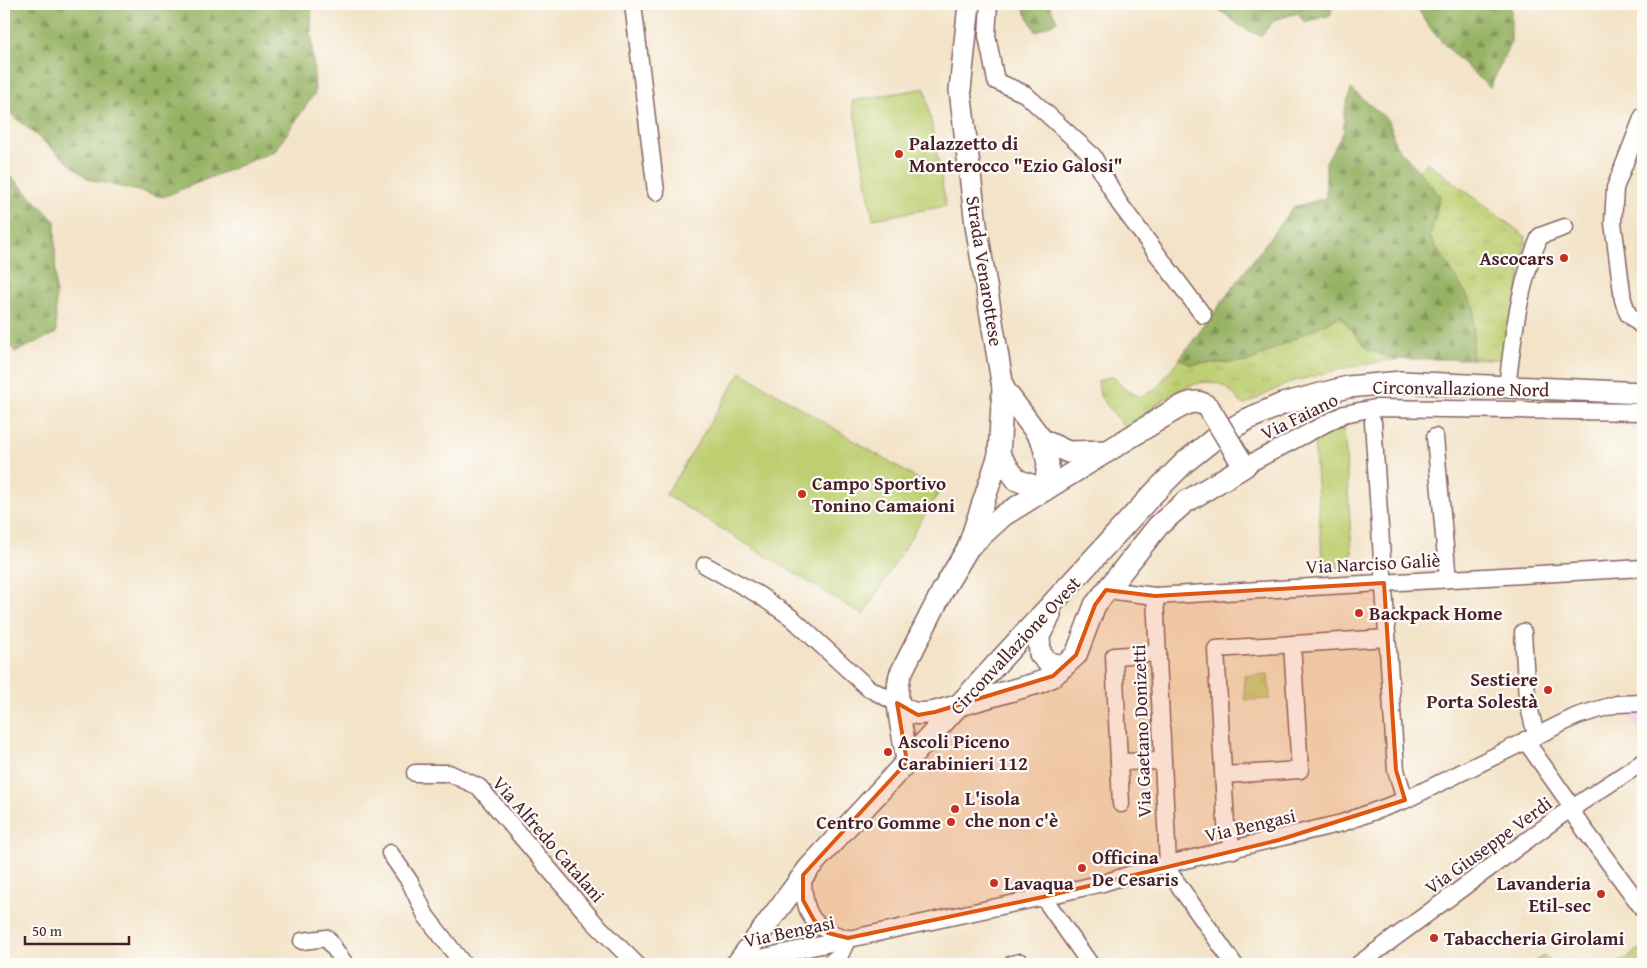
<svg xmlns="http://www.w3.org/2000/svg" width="1647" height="968" viewBox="0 0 1647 968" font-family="'Gentium Book Plus',serif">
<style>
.built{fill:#ebd1eb}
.grass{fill:url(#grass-tufts);stroke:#84774e}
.forest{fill:url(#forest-firs);stroke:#706848}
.park{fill:#becf72;stroke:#84774e}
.garden{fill:url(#garden-furrows);stroke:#84774e}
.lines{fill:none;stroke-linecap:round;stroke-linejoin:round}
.minor-casing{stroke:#856462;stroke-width:19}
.major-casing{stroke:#856462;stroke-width:24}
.minor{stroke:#fff;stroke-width:16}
.major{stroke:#fff;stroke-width:21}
.major-bridge-casing{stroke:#856462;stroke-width:24;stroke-linecap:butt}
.major-bridge{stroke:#fff;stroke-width:21}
.marked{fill:#e0560e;fill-opacity:0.2;stroke:#e0560e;stroke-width:4;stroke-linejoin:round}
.poi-dot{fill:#c8321e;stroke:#fdfcf7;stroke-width:2}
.labels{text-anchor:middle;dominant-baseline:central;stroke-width:4.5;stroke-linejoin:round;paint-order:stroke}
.poi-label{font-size:19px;font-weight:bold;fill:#4a1f2b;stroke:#fdfcf7;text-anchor:start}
.street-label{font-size:19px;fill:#4a1f2b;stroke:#fdfcf7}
</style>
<defs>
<pattern id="grass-tufts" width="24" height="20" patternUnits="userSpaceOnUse" patternTransform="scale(1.25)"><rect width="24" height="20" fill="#becf72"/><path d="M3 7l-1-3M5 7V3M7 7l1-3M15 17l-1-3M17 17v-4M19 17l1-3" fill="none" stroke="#a5b163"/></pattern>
<pattern id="forest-firs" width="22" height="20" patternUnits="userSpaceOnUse" patternTransform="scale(1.25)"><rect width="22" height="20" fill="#96b264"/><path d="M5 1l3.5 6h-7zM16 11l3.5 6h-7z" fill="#7c9053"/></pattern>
<pattern id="garden-furrows" width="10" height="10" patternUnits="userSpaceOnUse" patternTransform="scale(1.25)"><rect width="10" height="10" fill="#becf72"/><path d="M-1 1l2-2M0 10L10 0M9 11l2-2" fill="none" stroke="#a5b163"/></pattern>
</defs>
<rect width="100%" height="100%" fill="#fdfcf7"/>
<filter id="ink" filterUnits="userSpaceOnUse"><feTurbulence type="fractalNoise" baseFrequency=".02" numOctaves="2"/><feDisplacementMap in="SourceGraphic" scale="10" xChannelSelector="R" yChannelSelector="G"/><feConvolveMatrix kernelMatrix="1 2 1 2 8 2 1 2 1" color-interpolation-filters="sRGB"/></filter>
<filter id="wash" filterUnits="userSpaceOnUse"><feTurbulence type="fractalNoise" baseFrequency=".0096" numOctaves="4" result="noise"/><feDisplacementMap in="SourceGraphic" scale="20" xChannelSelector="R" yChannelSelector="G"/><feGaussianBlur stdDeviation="1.12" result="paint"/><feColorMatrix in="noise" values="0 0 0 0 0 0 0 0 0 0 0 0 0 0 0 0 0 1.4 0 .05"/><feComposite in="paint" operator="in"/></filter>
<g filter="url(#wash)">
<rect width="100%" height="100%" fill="#f3e3c8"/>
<path class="built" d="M1625,709h18v26z"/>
<g class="grass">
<path d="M1427,162l99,75 -19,122h-35l2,-52 -44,-70 10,-41 -22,-25z"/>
<path d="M1340,316l28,34 30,9 -54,9 -53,14 -48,23c-6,-6 -12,-15 -19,-19 -32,-17 -74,25 -98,43l-26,-33 -2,-15 15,-5 11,13 16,8 15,-7 25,-32 9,6 58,-2z"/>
<path d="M1268,674l2,25 -25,1 -1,-24z"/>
</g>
<g class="forest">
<path d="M4,4h308l-1,21 4,68 -40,58 -112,46 -75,-18 -84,-71z"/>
<path d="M1021,4h28l8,17 -21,11z"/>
<path d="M1208,4h124l-1,11 -26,8 -7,-10 -24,7 -12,15c-22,-3 -32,-22 -54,-31z"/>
<path d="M1416,4h95v38l-21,46c-26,-25 -60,-51 -74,-84z"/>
<path d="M1351,89l38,32 6,23 45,52 -10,41 44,70 -2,52h-74l-30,-9 -28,-34 -93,46 -58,2 -9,-6 113,-151 33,-9v-36l18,-31v-18z"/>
<path d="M4,169l51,52 1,112 -41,19 -11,-16z"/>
</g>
<g class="park">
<path d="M925,88l21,118 -73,13 -21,-118z"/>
<path d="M741,372l198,120 -76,123 -197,-120z"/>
<path d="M1344,427l9,142 -30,3 -9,-134z"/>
<path d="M1643,947v17h-25z"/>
</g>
<path class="garden" d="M1545,955l6,9h-20z"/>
</g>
<g filter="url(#ink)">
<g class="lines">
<g class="minor-casing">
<g id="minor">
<path d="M633,4l23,188"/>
<path d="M989,4l-2,32 9,45 29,13 68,62 26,47 84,112"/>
<path d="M1643,116l-28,72 -2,35 10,77 5,14 15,13"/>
<path d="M1507,388c6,-52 12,-103 33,-152l25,-9"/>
<path d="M1373,422l23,348 9,30"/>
<path d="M1435,437l13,142"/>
<path d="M1245,466l99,-52 31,-6 268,4"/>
<path d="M705,565l54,30 33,23 76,70 29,15"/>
<path d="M1106,590l49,6 488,-28"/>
<path d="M1155,596l13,269 2,8 64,91"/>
<path d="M1523,632l4,67 9,36"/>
<path d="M1525,740l43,61 8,17 67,91"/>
<path d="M1119,762l43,-1"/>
<path d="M415,773h34l30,14 115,135 42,42"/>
<path d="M1224,775l76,-5 -8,-126"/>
<path d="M1121,804l-7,-148 44,-3"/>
<path d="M1233,850l-7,-26 -10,-175 171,-11"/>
<path d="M390,853l20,29 16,34 37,48"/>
<path d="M803,875c0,36 7,53 43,63"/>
<path d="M1043,897l47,67"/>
<path d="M302,941l25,-3 18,26"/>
<path d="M733,964l310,-67 60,-14 44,-14 195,-46 63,-23 172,-84 40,-12 26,-1"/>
<path d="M829,964l11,-9 8,-17"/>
<path d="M1012,964l8,-2 1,2"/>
<path d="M1359,964l201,-148 83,-54"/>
</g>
</g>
<g class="major-casing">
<g id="major">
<path d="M969,4l-9,86 16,135 27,163 -4,67 18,25 28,10"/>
<path d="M1003,388l39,52 6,23 -3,27"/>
<path d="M1042,440l26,12 40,-1"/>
<path d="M970,546l34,-31 167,-103c13,-7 25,-16 38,-4"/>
<path d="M1050,615l-11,21 1,18 9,9 15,3"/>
<path d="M897,703c12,12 22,12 38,9l103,-29 15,-7 23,-21 19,-50 63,-79 26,-23 61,-37 -6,-8"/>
<path d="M907,762c-3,-29 -14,-60 -7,-87l43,-85 25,-42 31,-93"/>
<path d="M737,964l72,-96 344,-374 32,-32 29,-23 34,-20 34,-15 66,-17 53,-5 242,11"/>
</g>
</g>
<use href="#minor" class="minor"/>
<use href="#major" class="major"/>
<g class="major-bridge-casing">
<path id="major-bridge" d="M1209,408l30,50"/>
</g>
<use href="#major-bridge" class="major-bridge"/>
</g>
</g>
<path class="marked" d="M1384,583l12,187 9,30 -126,40 -236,57 -195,41 -20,-5 -14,-13 -11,-20v-25l104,-113 -10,-59 21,12 17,-3 118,-36 23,-21 19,-50 11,-15 49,6z"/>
<g class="poi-dot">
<circle cx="899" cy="154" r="5"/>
<circle cx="1564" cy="258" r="5"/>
<circle cx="802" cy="494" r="5"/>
<circle cx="1359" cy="613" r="5"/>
<circle cx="1548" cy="690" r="5"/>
<circle cx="888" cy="752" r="5"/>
<circle cx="955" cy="809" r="5"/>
<circle cx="951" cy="822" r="5"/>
<circle cx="1082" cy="868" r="5"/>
<circle cx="994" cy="883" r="5"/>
<circle cx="1601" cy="894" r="5"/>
<circle cx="1434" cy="938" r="5"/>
</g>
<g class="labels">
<g class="poi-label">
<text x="909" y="143">Palazzetto di<tspan x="909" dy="22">Monterocco "Ezio Galosi"</tspan></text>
<text x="1554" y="258" text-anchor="end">Ascocars</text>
<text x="812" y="483">Campo Sportivo<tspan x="812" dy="22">Tonino Camaioni</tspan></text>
<text x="1369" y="613">Backpack Home</text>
<text x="1538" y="679" text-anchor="end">Sestiere<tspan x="1538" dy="22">Porta Solestà</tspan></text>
<text x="898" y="741">Ascoli Piceno<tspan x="898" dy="22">Carabinieri 112</tspan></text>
<text x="965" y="798">L'isola<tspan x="965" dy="22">che non c'è</tspan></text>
<text x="941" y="822" text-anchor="end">Centro Gomme</text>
<text x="1092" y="857">Officina<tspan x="1092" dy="22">De Cesaris</tspan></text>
<text x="1004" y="883">Lavaqua</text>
<text x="1591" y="883" text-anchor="end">Lavanderia<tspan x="1591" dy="22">Etil-sec</tspan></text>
<text x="1444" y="938">Tabaccheria Girolami</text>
</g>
<g class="street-label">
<text transform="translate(985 271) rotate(81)">Strada Venarottese</text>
<text transform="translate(1461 388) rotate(1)">Circonvallazione Nord</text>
<text transform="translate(1299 416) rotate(-26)">Via Faiano</text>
<text transform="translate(1373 563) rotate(-3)">Via Narciso Galiè</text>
<text transform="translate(1015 645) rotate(-47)">Circonvallazione Ovest</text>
<text transform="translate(1141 731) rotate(-92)">Via Gaetano Donizetti</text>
<text transform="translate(1250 825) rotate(-13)">Via Bengasi</text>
<text transform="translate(549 839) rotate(49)">Via Alfredo Catalani</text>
<text transform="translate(1488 845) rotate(-36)">Via Giuseppe Verdi</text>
<text transform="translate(789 931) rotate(-12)">Via Bengasi</text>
</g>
</g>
<rect width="1647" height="968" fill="none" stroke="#fdfcf7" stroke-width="20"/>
<path d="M25 936v8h104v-8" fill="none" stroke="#4a1f2b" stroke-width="2.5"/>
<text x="32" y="936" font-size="15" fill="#4a1f2b" stroke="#fdfcf7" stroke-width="4" paint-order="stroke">50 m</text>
</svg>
